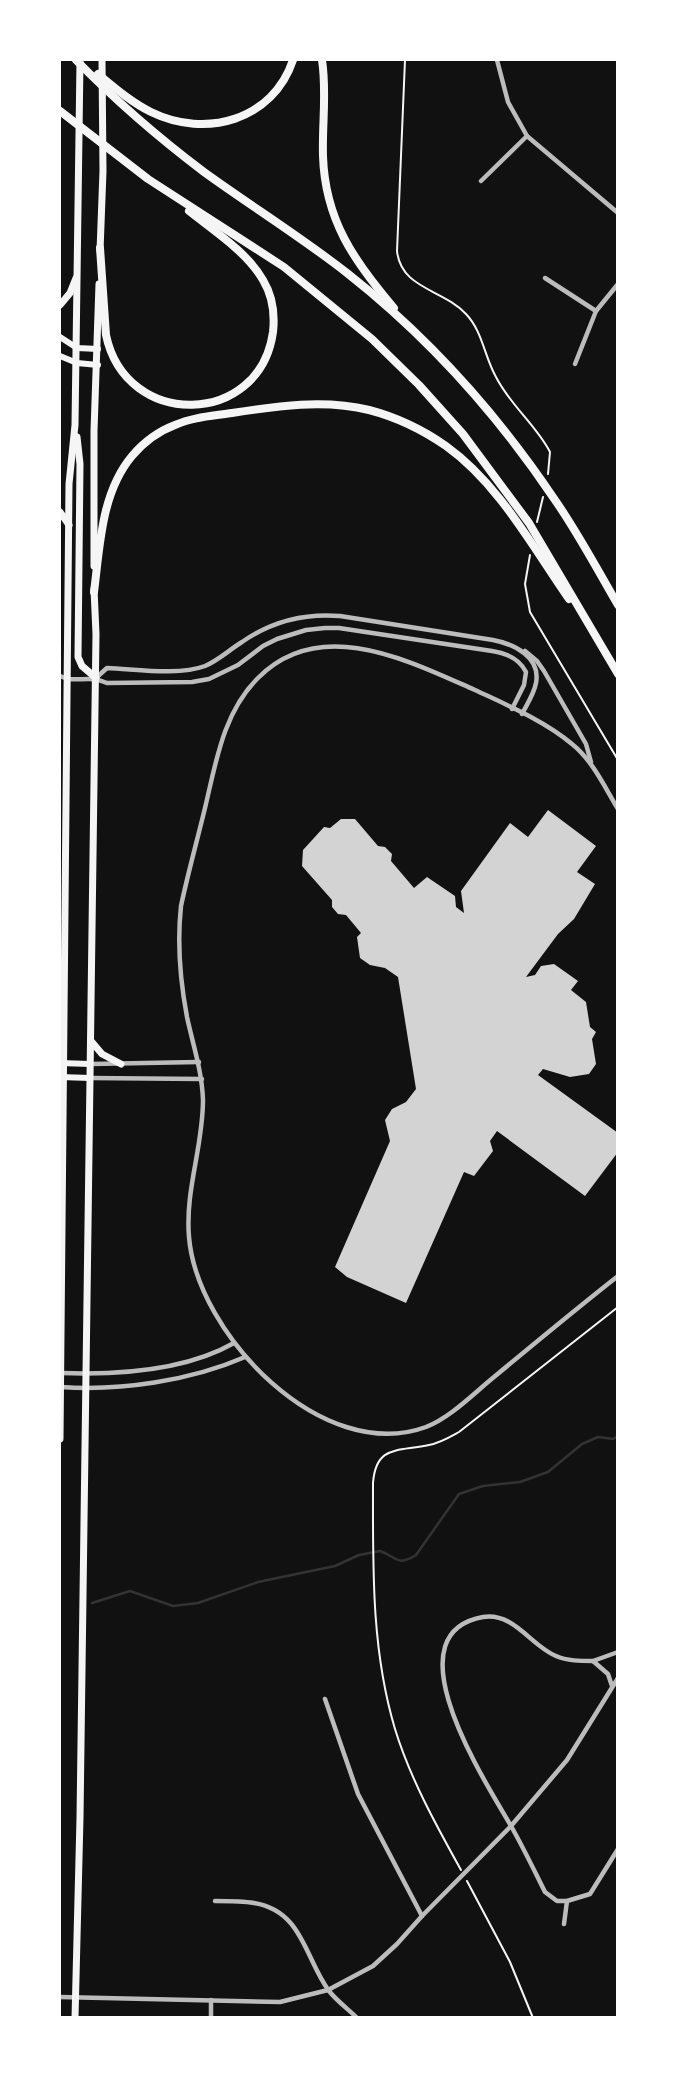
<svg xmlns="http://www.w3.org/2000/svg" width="677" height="2077" viewBox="0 0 677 2077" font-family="'Open Sans',sans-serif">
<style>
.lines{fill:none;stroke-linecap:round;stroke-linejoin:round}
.stream{stroke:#333;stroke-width:2.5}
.building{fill:#d3d3d3}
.path{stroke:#f5f5f5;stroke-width:2}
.minor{stroke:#bcbcbc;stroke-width:4.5}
.secondary{stroke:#f5f5f5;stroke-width:6}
.primary{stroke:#f5f5f5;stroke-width:7}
.motorway{stroke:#f5f5f5;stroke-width:8}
</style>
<rect width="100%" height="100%" fill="#111"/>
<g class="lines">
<path class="stream" d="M92,1603l38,-12 43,15 25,-3 60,-21 77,-16 24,-11 21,-4c17,6 17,16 36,4l43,-61 24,-8 37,-4 28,-10 34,-28 16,-7 15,2 5,-3"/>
</g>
<path class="building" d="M548,810l48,36 -19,26 18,12 -21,35 -16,15 -32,43 9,-2 6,-9 13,-2 24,17 -7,9 15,12 4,25 6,5 -4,7 4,25 -7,10 -19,3 -27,-8 -5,6 80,58v19l-33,44 -88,-65 -7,10 3,10 -19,25 -10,-4 -58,131 -59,-26 -12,-10 55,-126 -5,-21 7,-11 14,-7 10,-13 -18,-112 -13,-9 -15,-3 -10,-7 -3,-21 4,-4 -15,-18 -8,-1 -6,-7v-7l-30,-34 1,-16 21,-23 6,1 11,-9h14l23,27 7,1 7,7 -1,7 23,27 13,-11 28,19 1,11 8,6 -3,-22 49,-68 18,14z"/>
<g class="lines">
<g class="path">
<path d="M405,60l-8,191c4,38 46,38 69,63 17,18 18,42 30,63 14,28 40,48 54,75l-2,22"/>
<path d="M537,522l6,-25"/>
<path d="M530,555l-5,29 5,28 88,148"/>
<path d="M461,1870c-25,-45 -51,-92 -66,-141 -24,-80 -22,-163 -22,-246 3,-39 26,-31 56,-38 11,-2 21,-8 30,-13l159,-125"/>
<path d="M467,1881l43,81 23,56"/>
</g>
<g class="minor">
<path d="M497,60l11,42 19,34 91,77"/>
<path d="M481,181l46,-45"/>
<path d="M545,278l51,33"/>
<path d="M575,364l21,-53 22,-27"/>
<path d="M525,651l12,10 7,10 42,73 5,18"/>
<path d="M60,676c16,8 28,-2 47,7l85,-1 17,-3 29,-14 25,-19 14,-7 29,-9 19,-2h14l153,23c14,2 27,7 34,21l-2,13 -12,24"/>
<path d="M97,677l10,-9c29,1 71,8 98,-2 14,-6 24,-16 37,-24 30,-21 61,-29 98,-26l153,24c21,4 48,17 43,43 -2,11 -9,21 -14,31"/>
<path d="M618,809c-14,-23 -25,-48 -46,-65 -27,-23 -65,-39 -97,-54 -66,-29 -155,-75 -217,-12 -35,35 -42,84 -53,130 -8,33 -17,65 -24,98 -4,37 -1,74 6,111 6,28 15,54 16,83 0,47 -18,90 -14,137 8,97 133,228 237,190 25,-10 47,-33 68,-50 41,-34 82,-68 124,-101"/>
<path d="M91,1064l108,-2"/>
<path d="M90,1078l112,1"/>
<path d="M61,1373c56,2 124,-2 173,-30"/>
<path d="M61,1387c59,4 129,-6 184,-30"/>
<path d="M612,1686l-4,-12 -15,-13 25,-9"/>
<path d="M325,1699l33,95 64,122"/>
<path d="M215,1901c13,0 27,0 39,2 49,8 51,56 75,88 8,10 19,18 28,27"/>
<path d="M567,1901l23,-7 28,-45"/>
<path d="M564,1924l3,-23h-10l-12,-9c-11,-22 -22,-45 -34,-66 -24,-42 -123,-192 -28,-209 31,-5 48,29 73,39 11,5 25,5 37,5"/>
<path d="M60,1997l220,5 48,-12 45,-24 24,-22 25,-28 89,-90 56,-66 51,-82"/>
<path d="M211,2000v18"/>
</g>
<g class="secondary">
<path d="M60,337l17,11 21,1"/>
<path d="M60,356l17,7 21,2"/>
<path d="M60,1063l30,1"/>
<path d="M60,1077l30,1"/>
</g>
<g class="primary">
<path d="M100,251l3,-80 -1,-111"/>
<path d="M60,305l10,-12 6,-15"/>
<path d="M77,437l3,27 -2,193 4,9 14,12"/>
<path d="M60,512l9,13"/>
<path d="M94,566v-135l5,-147"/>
<path d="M91,1041l11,13 19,10"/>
<path d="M60,1439l9,-955 6,-59 5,-364"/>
<path d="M75,2018l5,-200 16,-1184 -2,-45"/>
</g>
<g class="motorway">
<path d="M76,60c39,40 83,78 128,112 47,34 97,65 143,101 80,63 151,142 208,227 23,33 42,69 63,105"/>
<path d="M322,60c5,32 0,63 1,96 2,64 31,105 71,152"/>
<path d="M98,74c17,14 33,28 53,38 55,27 122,8 142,-52"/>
<path d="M60,111l88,68 136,88 88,72 47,46 44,49 66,89 89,151"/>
<path d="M100,248l6,87c20,95 154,92 167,-3 2,-18 -1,-37 -10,-52 -16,-28 -49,-49 -74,-69"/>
<path d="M94,592c6,-46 7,-99 38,-136 11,-13 27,-25 43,-31 18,-8 38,-9 57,-12 45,-7 92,-14 137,-3 27,7 54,20 77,36 53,38 86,100 123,153"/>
</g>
</g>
<rect width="677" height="2077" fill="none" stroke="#ffffff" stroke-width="122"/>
</svg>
